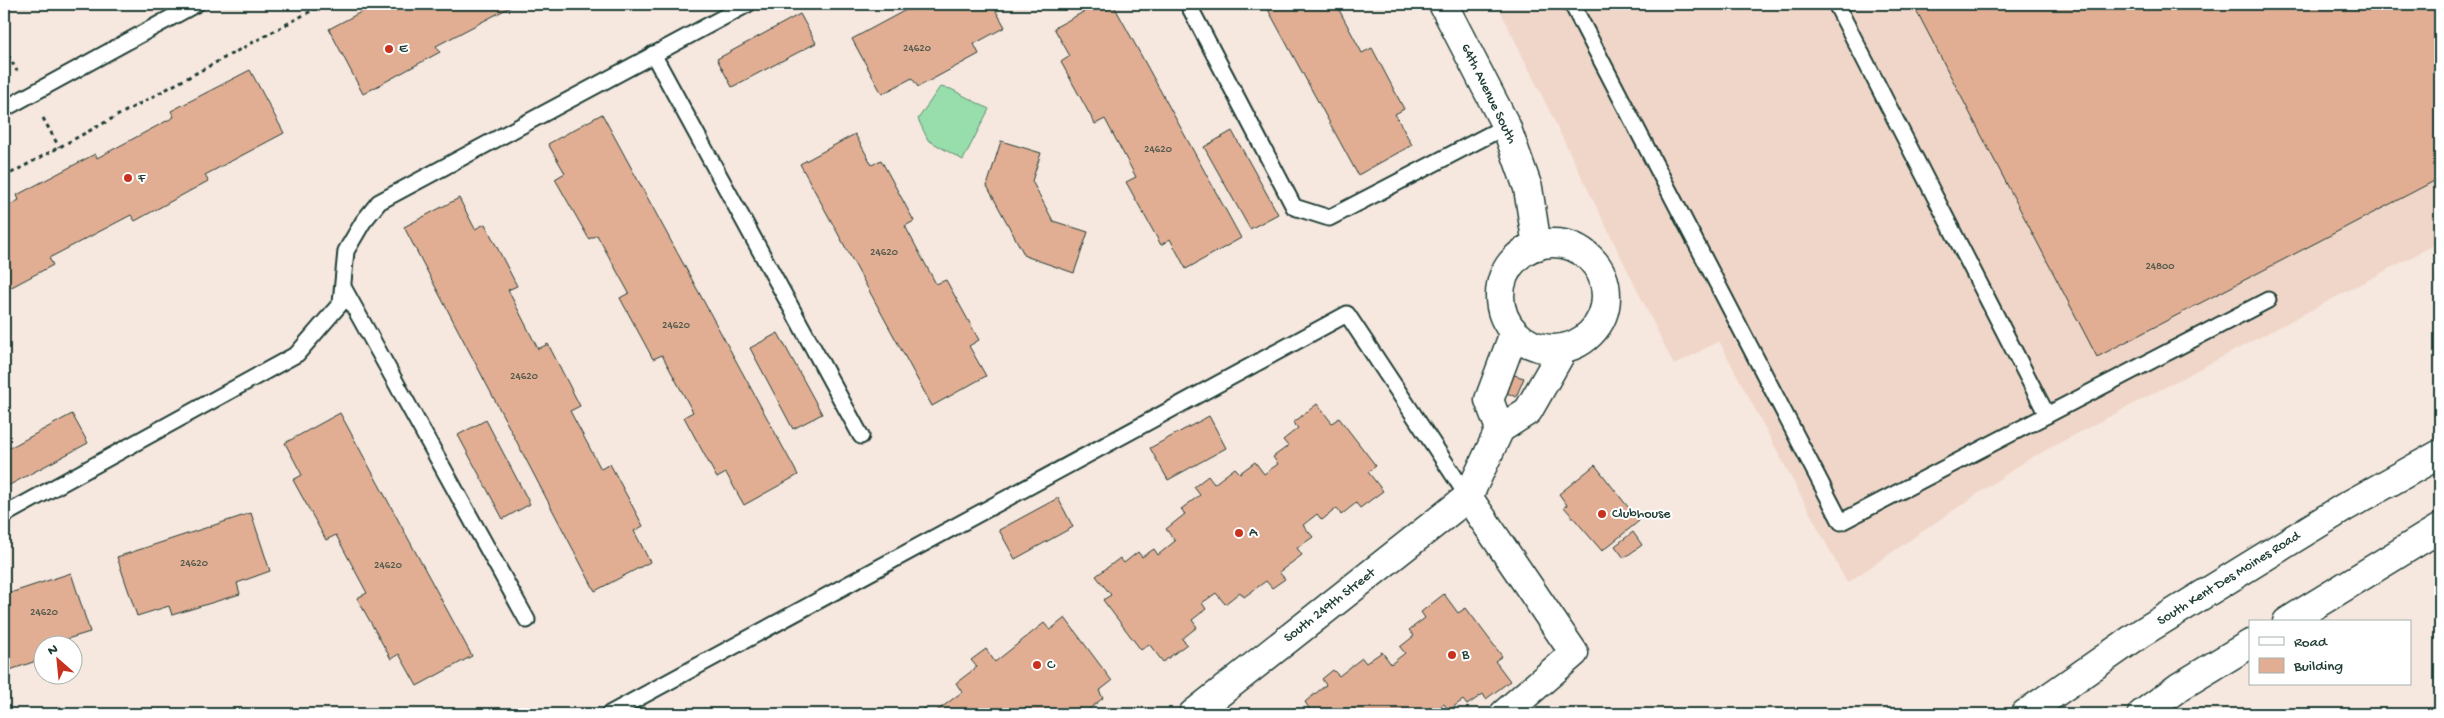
<svg xmlns="http://www.w3.org/2000/svg" width="2444" height="718" viewBox="0 0 2444 718" font-family="'Gochi Hand',sans-serif">
<style>
.built{fill:#f0d6c8}
.green{fill:#98deac;stroke:#5c8e70}
.building{fill:#e1ae94;stroke:#1f3d34}
.lines{fill:none;stroke-linecap:round;stroke-linejoin:round}
.service-casing{stroke:#1f3d34;stroke-width:19}
.minor-casing{stroke:#1f3d34;stroke-width:31}
.tertiary-casing{stroke:#1f3d34;stroke-width:31}
.trunk-casing{stroke:#1f3d34;stroke-width:31}
.path{stroke:#1f3d34;stroke-width:3;stroke-dasharray:4 4;stroke-linecap:butt}
.service{stroke:#fff;stroke-width:15}
.minor{stroke:#fff;stroke-width:28}
.tertiary{stroke:#fff;stroke-width:28}
.trunk{stroke:#fff;stroke-width:28}
.poi-dot{fill:#c8321e;stroke:#fff;stroke-width:2}
.labels{text-anchor:middle;dominant-baseline:central;stroke-width:4;stroke-linejoin:round;paint-order:stroke}
.number-label{font-size:11px;fill:#50594c}
.poi-label{font-size:14px;fill:#1f3d34;stroke:#fff;text-anchor:start}
.street-label{font-size:14px;fill:#1f3d34;stroke:#fff}
</style>
<rect width="100%" height="100%" fill="#f6e7df"/>
<filter id="ink" filterUnits="userSpaceOnUse"><feTurbulence type="fractalNoise" baseFrequency=".02" numOctaves="2"/><feDisplacementMap in="SourceGraphic" scale="10" xChannelSelector="R" yChannelSelector="G"/><feConvolveMatrix kernelMatrix="1 2 1 2 8 2 1 2 1" color-interpolation-filters="sRGB"/></filter>
<g filter="url(#ink)">
<path class="built" d="M1497,4h943v238l-413,218 -180,123 -128,-242 -45,24z"/>
<path class="green" d="M940,87l11,2 38,20 -26,51 -35,-20 -10,-21z"/>
<g class="building">
<path d="M376,4h140l-80,42 4,6 -77,42 -34,-65z"/>
<path d="M917,4h75l13,23 -31,17 5,10 -61,33 -6,-9 -30,16 -30,-55z"/>
<path d="M1098,4h15l128,234 -55,31 -16,-30 -9,6 -35,-63 10,-5 -31,-58 -10,5 -34,-62 9,-6 -16,-28z"/>
<path d="M1265,4h71l26,49 10,-5 32,61 -9,5 17,31 -54,30z"/>
<path d="M1913,4h527v174l-343,179z"/>
<path d="M800,14l16,29 -84,44 -15,-28z"/>
<path d="M250,70l34,63 -79,42 3,6 -73,40 -4,-6 -82,43 4,7 -49,26v-83l15,-8 -2,-5 78,-41 2,4 77,-41 -3,-6z"/>
<path d="M602,114l196,361 -54,30 -18,-32 -9,5 -33,-61 9,-5 -31,-57 -9,4 -33,-61 9,-5 -32,-58 -8,4 -34,-60 10,-6 -17,-29z"/>
<path d="M1232,131l46,83 -28,15 -46,-82z"/>
<path d="M855,134l17,31 9,-5 33,61 -9,5 31,58 10,-4 33,60 -10,6 17,30 -54,30 -132,-242z"/>
<path d="M1001,141l40,12 -9,28 21,40 35,11 -14,41 -49,-17 -38,-70z"/>
<path d="M459,198l16,31 10,-5 32,62 -9,4 30,59 10,-5 32,62 -10,5 31,58 9,-5 33,62 -9,5 16,31 -55,29 -191,-364z"/>
<path d="M778,333l44,81 -29,15 -43,-81z"/>
<path d="M1514,375l10,3 -8,19 -9,-4z"/>
<path d="M1317,404l15,19 7,-5 37,48 -8,6 15,19 -23,17 -4,-5 -15,12 -4,-7 -15,12 -5,-6 -14,11 10,12 -16,11 5,7 -23,17 6,7 -13,9 -6,-7 -22,16 -4,-5 -15,12 -9,-11 -14,10 4,6 -14,11 5,7 -15,12 5,5 -24,18 -14,-18 -8,6 -38,-50 8,-5 -15,-19 24,-18 4,5 14,-11 4,5 12,-8 4,6 17,-14 -9,-12 19,-15 -4,-5 19,-14 -6,-8 14,-11 6,8 21,-16 5,5 15,-11 9,12 14,-10 -5,-7 15,-11 -5,-6 15,-12 -5,-5z"/>
<path d="M340,413l132,243 -55,30 -18,-32 -8,5 -34,-61 10,-5 -31,-58 -10,5 -33,-60 9,-5 -17,-32z"/>
<path d="M72,414l16,29 -84,45v-37z"/>
<path d="M1209,416l17,32 -58,32 -18,-32z"/>
<path d="M486,420l44,84 -27,15 -45,-84z"/>
<path d="M1595,465l44,56 -37,30 -38,-44 3,-2 -8,-11z"/>
<path d="M1058,498l15,29 -58,32 -16,-29z"/>
<path d="M251,513l19,58 -33,12 3,11 -68,21 -3,-9 -32,10 -20,-59z"/>
<path d="M1633,532l9,13 -18,13 -9,-12z"/>
<path d="M71,573l19,59 -33,10 1,4h-16v13l-38,13v-77z"/>
<path d="M1444,594l14,19 8,-5 36,48 -7,5 15,20 -24,18 -3,-5 -16,11 -4,-5 -14,10 -5,-6 -14,10h-129l8,-6 -4,-6 21,-17 -4,-6 11,-9 6,6 23,-18 4,5 16,-11 9,12 14,-11 -5,-6 14,-11 -5,-6 16,-12 -4,-6z"/>
<path d="M1065,618l47,63 -13,10 4,7 -20,16h-150l29,-22 -6,-9 21,-16 -6,-7 15,-11 9,13 49,-39 6,7z"/>
<path d="M925,708l5,6h-13z"/>
</g>
<g class="lines">
<g class="service-casing">
<g id="service">
<path d="M1188,4l106,203 35,11 177,-92"/>
<path d="M1572,4l269,518 206,-107 -211,-411"/>
<path d="M653,54l208,382"/>
<path d="M4,109l192,-105"/>
<path d="M343,287l184,333"/>
<path d="M2047,415l221,-115"/>
<path d="M4,515l293,-161 44,-51 5,-52 17,-29 16,-20 369,-198"/>
<path d="M609,714l738,-400 121,183"/>
</g>
</g>
<g class="minor-casing">
<g id="minor">
<path d="M1500,429l-11,-29 25,-67"/>
<path d="M1468,497l106,156 -70,61"/>
<path d="M1193,714l275,-217 32,-68 28,-18 36,-63"/>
</g>
</g>
<g class="tertiary-casing">
<g id="tertiary">
<path d="M1443,4l63,122 22,62 9,58"/>
<circle cx="1553" cy="296" r="53"/>
</g>
</g>
<g class="trunk-casing">
<g id="trunk">
<path d="M2287,622l153,-94"/>
<path d="M2025,714l116,-81 204,-126 95,-53"/>
<path d="M2142,714l37,-27 71,-43"/>
</g>
</g>
<g class="path">
<path d="M4,48l13,23"/>
<path d="M43,118l16,29"/>
<path d="M4,177l320,-173"/>
</g>
<use href="#service" class="service"/>
<use href="#minor" class="minor"/>
<use href="#tertiary" class="tertiary"/>
<use href="#trunk" class="trunk"/>
</g>
</g>
<g class="poi-dot">
<circle cx="389" cy="49" r="5"/>
<circle cx="128" cy="178" r="5"/>
<circle cx="1602" cy="514" r="5"/>
<circle cx="1239" cy="533" r="5"/>
<circle cx="1452" cy="655" r="5"/>
<circle cx="1037" cy="665" r="5"/>
</g>
<g class="labels">
<g class="number-label">
<text x="917" y="49">24620</text>
<text x="1158" y="150">24620</text>
<text x="884" y="253">24620</text>
<text x="2160" y="267">24800</text>
<text x="676" y="326">24620</text>
<text x="524" y="377">24620</text>
<text x="194" y="564">24620</text>
<text x="388" y="566">24620</text>
<text x="44" y="613">24620</text>
</g>
<g class="poi-label">
<text x="399" y="49">E</text>
<text x="138" y="178">F</text>
<text x="1612" y="514">Clubhouse</text>
<text x="1249" y="533">A</text>
<text x="1462" y="655">B</text>
<text x="1047" y="665">C</text>
</g>
<g class="street-label">
<text transform="translate(1488 94) rotate(64)">64th Avenue South</text>
<text transform="translate(2229 579) rotate(-32)">South Kent Des Moines Road</text>
<text transform="translate(1330 606) rotate(-38)">South 249th Street</text>
</g>
</g>
<rect width="2444" height="718" fill="none" stroke="#fff" stroke-width="20"/>
<rect x="10" y="10" width="2424" height="698" fill="none" stroke="#1f3d34" stroke-width="2" filter="url(#ink)"/>
<rect x="2249" y="620" width="162" height="65" fill="#ffffff" stroke="#a5b1ae"/>
<rect x="2259" y="637" width="25" height="8" fill="#ffffff" stroke="#a5b1ae"/>
<text x="2294" y="646" font-size="15" fill="#1f3d34">Road</text>
<rect x="2259" y="658" width="25" height="15" fill="#e1ae94" stroke="#a5b1ae"/>
<text x="2294" y="670" font-size="15" fill="#1f3d34">Building</text>
<g transform="translate(58 660) rotate(333)"><circle r="24" fill="#ffffff" stroke="#a5b1ae"/>
<path d="M0-4L9 19L0 12L-9 19Z" fill="#c8321e"/>
<text y="-8" font-size="14" font-weight="bold" text-anchor="middle" fill="#1f3d34">N</text>
</g>
</svg>
